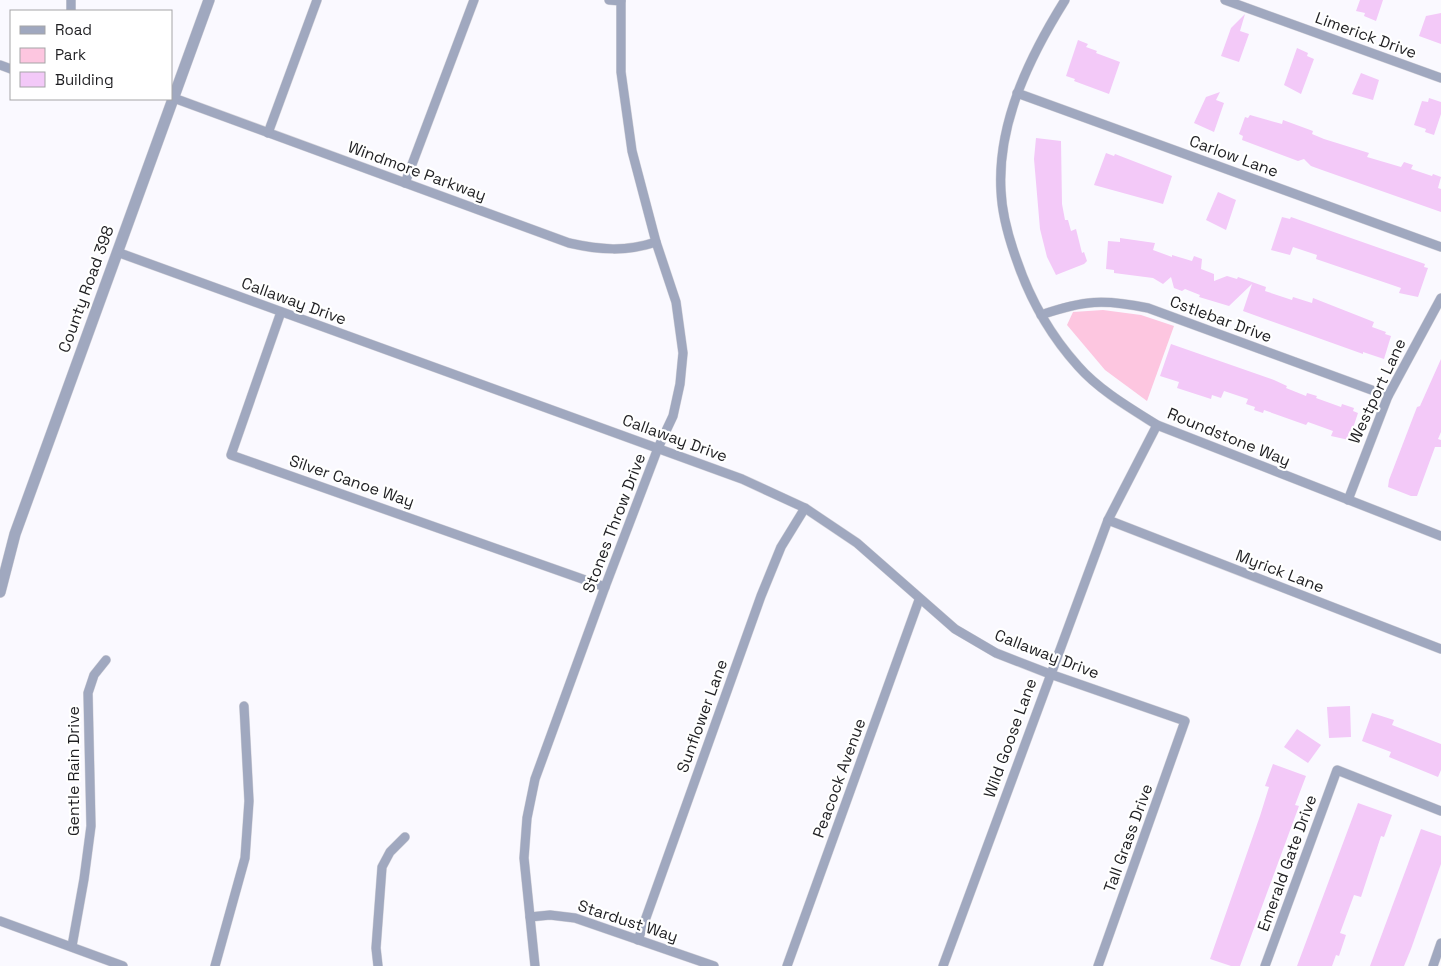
<svg xmlns="http://www.w3.org/2000/svg" width="1441" height="966" viewBox="0 0 1441 966" font-family="'Space Grotesk',sans-serif">
<style>
.green{fill:#fdc6e0}
.building{fill:#f3c9f8}
.lines{fill:none;stroke-linecap:round;stroke-linejoin:round}
.minor-casing{stroke:#d7d6dc;stroke-width:10}
.tertiary-casing{stroke:#d7d6dc;stroke-width:12}
.minor{stroke:#a0a8bf;stroke-width:9}
.tertiary{stroke:#a0a8bf;stroke-width:11}
.labels{text-anchor:middle;dominant-baseline:central;stroke-width:4.5;stroke-linejoin:round;paint-order:stroke}
.street-label{font-size:16px;fill:#1f1f22;stroke:#fff}
</style>
<rect width="100%" height="100%" fill="#faf9ff"/>
<path class="green" d="M1103,310l38,5 33,11 -27,75 -42,-31 -38,-45 6,-13z"/>
<g class="building">
<path d="M1360,0h23l-7,21 -12,-5 1,-3 -9,-2z"/>
<path d="M1441,13v31l-22,-8 7,-20z"/>
<path d="M1245,14l-5,17 9,3 -10,28 -18,-6 10,-28z"/>
<path d="M1078,40l10,4 -2,3 11,4 -1,2 24,9 -11,32 -35,-13 1,-2 -9,-3z"/>
<path d="M1297,48l11,5 -1,3 7,3 -13,35 -17,-9z"/>
<path d="M1361,73l18,7 -6,20 -21,-6z"/>
<path d="M1220,92l-4,8 8,3 -10,29 -20,-9 12,-26z"/>
<path d="M1429,98l12,4v12l-7,21 -9,-3 1,-3 -12,-4 8,-24 6,1z"/>
<path d="M1250,115l32,9 1,-4 30,11 -1,3 12,5 45,14 -2,4 34,10 3,-5 9,3 -2,4 21,7 1,-2 8,3 -3,11 3,1v23l-119,-42 -11,-4 -7,-7 -6,2 -56,-21 1,-4 -4,-2 6,-17 3,1z"/>
<path d="M1036,138l25,3 1,63 3,16h3l3,11 5,-2 6,24 2,-1 3,9 -3,3 -28,11 -9,-18 -7,-28 -6,-70z"/>
<path d="M1106,153l8,3 1,-2 57,22 -9,28 -69,-19z"/>
<path d="M1218,192l18,8 -10,30 -20,-10z"/>
<path d="M1282,217l8,2 1,-2 134,47 -1,3 4,1 -10,29 -19,-4 2,-5 -85,-29 1,-4 -24,-8 -3,8 -19,-5z"/>
<path d="M1120,238l35,5 -2,7 19,7v-2l20,6 2,-5 8,3 -1,10 13,5v7l13,-5 10,3 1,-2 28,10 -1,4 27,9 1,-3 19,6 1,-5 61,24 -2,5 14,5 -1,2 6,2 -7,23 -21,-7v2l-120,-43 9,-27 -23,22 -30,-9 1,-2 -15,-6 -3,2 -8,-3 -3,-11 -8,7 -10,-6 -39,-5v-3l-8,-1 2,-28 12,1z"/>
<path d="M1171,344l103,36 13,6 -1,2 20,8 1,-3 10,3 -1,2 25,9 1,-3 12,4 -1,3 5,2 -9,27 -18,-4 2,-5 -25,-9 -2,3 -42,-15 -1,3 -9,-3 1,-3 -9,-3 2,-5 -24,-8 -3,7 -9,-3 -1,4 -34,-11 2,-6 -19,-6z"/>
<path d="M1441,359v73l-3,7 3,1v7h-6l-18,49h-6l-23,-9 1,-7 28,-73 3,-1z"/>
<path d="M1350,706l1,31 -22,1 -2,-31z"/>
<path d="M1372,713l22,7 -2,5 49,19v26l-3,7 -49,-20 2,-5 -29,-11z"/>
<path d="M1297,729l24,16 -13,18 -24,-16z"/>
<path d="M1273,764l33,12 -11,29 4,1 -59,160h-9l-21,-7 50,-143 9,-29 -4,-1z"/>
<path d="M1358,803l34,12 -8,22 -3,-1 -20,61 -7,-2 -14,38 6,2 -7,21 -3,-1 -4,11h-35z"/>
<path d="M1421,829l20,7v28l-30,85 -7,17h-34z"/>
</g>
<g class="lines">
<g class="minor-casing">
<g id="minor">
<path d="M71,0v11"/>
<path d="M609,0l12,1"/>
<path d="M1065,0c-35,56 -68,123 -64,191 1,24 8,48 16,70 13,38 34,75 61,105 21,24 52,42 79,59l284,111"/>
<path d="M1225,0l216,78"/>
<path d="M0,65l11,4"/>
<path d="M1017,93l424,154"/>
<path d="M171,97l398,146c31,7 57,9 87,-1"/>
<path d="M268,133l49,-133"/>
<path d="M405,183l69,-183"/>
<path d="M117,252l625,227 63,29 52,35 98,86 41,24 54,21 135,47 -87,245"/>
<path d="M281,312l-50,143 374,132"/>
<path d="M1041,315c43,-15 63,-16 107,-7l240,88"/>
<path d="M1348,500l40,-104 53,-98"/>
<path d="M1108,520l333,129"/>
<path d="M530,917l20,-2 25,3 139,48"/>
<path d="M0,921l123,45"/>
<path d="M638,940l123,-344 20,-49 24,-39"/>
<path d="M72,946l12,-67 7,-53 -3,-133 6,-18 12,-15"/>
<path d="M215,966l30,-108 4,-57 -5,-95"/>
<path d="M378,966l-2,-18 6,-81 8,-15 15,-15"/>
<path d="M535,966l-11,-108 3,-40 8,-39 70,-192 53,-139 15,-32 7,-32 3,-31 -7,-51 -20,-60 -24,-91 -11,-79v-72"/>
<path d="M787,966l132,-366"/>
<path d="M943,966l165,-446 49,-95"/>
<path d="M1265,966l72,-196 104,41"/>
<path d="M1433,966l8,-23"/>
</g>
</g>
<g class="tertiary-casing">
<path id="tertiary" d="M0,592l15,-58 194,-534"/>
</g>
<use href="#minor" class="minor"/>
<use href="#tertiary" class="tertiary"/>
</g>
<g class="labels">
<g class="street-label">
<text transform="translate(1366 35) rotate(20)">Limerick Drive</text>
<text transform="translate(1234 156) rotate(20)">Carlow Lane</text>
<text transform="translate(417 171) rotate(20)">Windmore Parkway</text>
<text transform="translate(86 289) rotate(-70)">County Road 398</text>
<text transform="translate(294 301) rotate(20)">Callaway Drive</text>
<text transform="translate(1221 319) rotate(20)">Cstlebar Drive</text>
<text transform="translate(1377 391) rotate(-65)">Westport Lane</text>
<text transform="translate(1229 437) rotate(22)">Roundstone Way</text>
<text transform="translate(675 438) rotate(20)">Callaway Drive</text>
<text transform="translate(352 481) rotate(19)">Silver Canoe Way</text>
<text transform="translate(614 523) rotate(-69)">Stones Throw Drive</text>
<text transform="translate(1280 571) rotate(21)">Myrick Lane</text>
<text transform="translate(1047 654) rotate(21)">Callaway Drive</text>
<text transform="translate(702 716) rotate(-70)">Sunflower Lane</text>
<text transform="translate(1010 738) rotate(-70)">Wild Goose Lane</text>
<text transform="translate(73 771) rotate(-90)">Gentle Rain Drive</text>
<text transform="translate(839 778) rotate(-70)">Peacock Avenue</text>
<text transform="translate(1128 838) rotate(-70)">Tall Grass Drive</text>
<text transform="translate(1287 863) rotate(-70)">Emerald Gate Drive</text>
<text transform="translate(628 921) rotate(18)">Stardust Way</text>
</g>
</g>
<rect x="10" y="10" width="162" height="90" fill="#ffffff" stroke="#a5a5a7"/>
<rect x="20" y="26" width="25" height="8" fill="#a0a8bf" stroke="#a5a5a7"/>
<text x="55" y="35" font-size="15" fill="#1f1f22">Road</text>
<rect x="20" y="48" width="25" height="15" fill="#fdc6e0" stroke="#a5a5a7"/>
<text x="55" y="60" font-size="15" fill="#1f1f22">Park</text>
<rect x="20" y="72" width="25" height="15" fill="#f3c9f8" stroke="#a5a5a7"/>
<text x="55" y="85" font-size="15" fill="#1f1f22">Building</text>
</svg>
